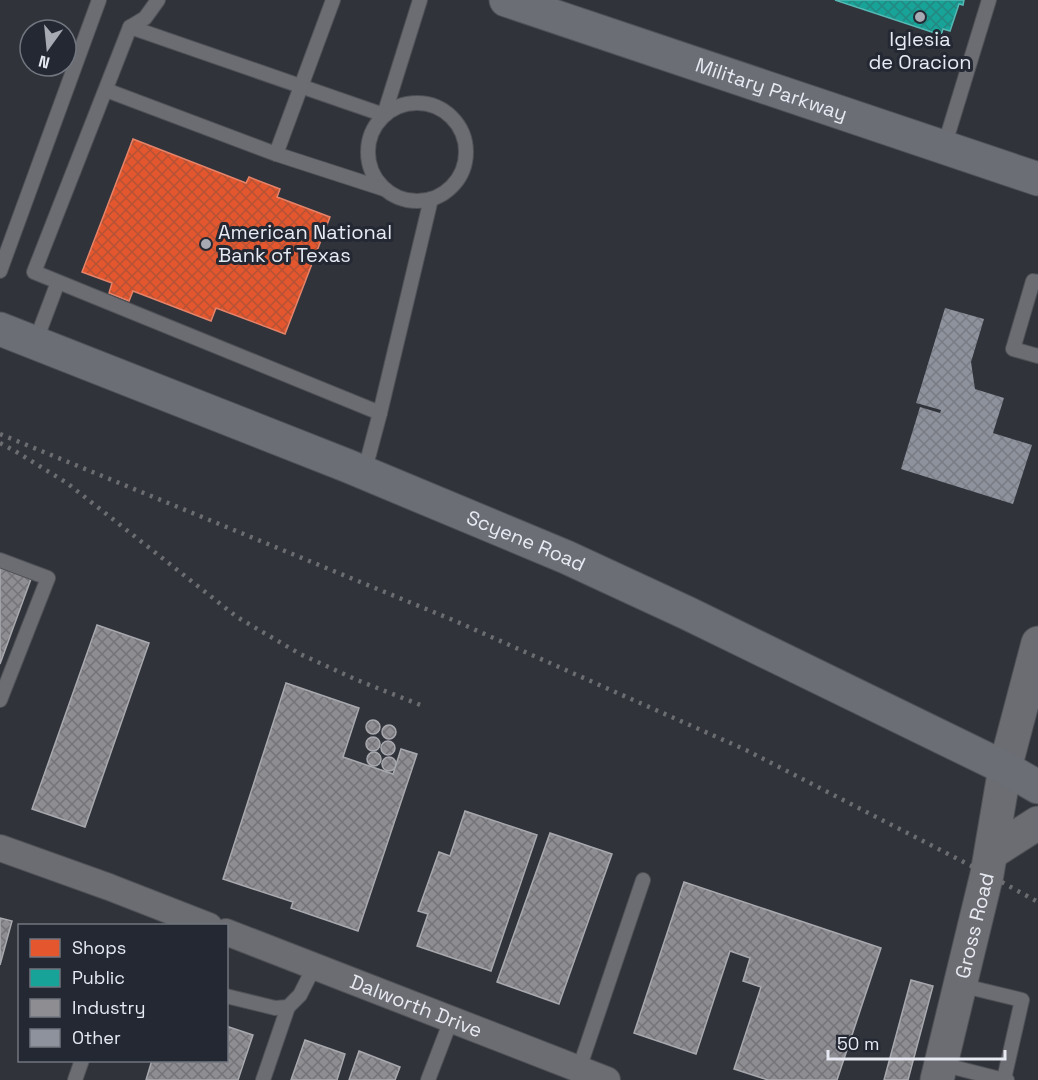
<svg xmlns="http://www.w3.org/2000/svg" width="1038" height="1080" viewBox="0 0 1038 1080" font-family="'Space Grotesk',sans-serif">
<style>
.shops{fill:url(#shops-cross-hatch);stroke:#e58369;stroke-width:1.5}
.public{fill:url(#public-cross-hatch);stroke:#55b8b3;stroke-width:1.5}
.industry{fill:url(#industry-cross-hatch);stroke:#a8a9af;stroke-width:1.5}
.building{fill:url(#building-cross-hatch)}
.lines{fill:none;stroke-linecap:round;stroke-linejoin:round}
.service-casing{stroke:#4f5157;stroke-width:16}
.minor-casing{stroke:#4f5157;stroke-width:28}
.secondary-casing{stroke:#4f5157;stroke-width:35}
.primary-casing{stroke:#4f5157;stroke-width:35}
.service{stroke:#6b6d72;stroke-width:14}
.minor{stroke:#6b6d72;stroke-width:26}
.secondary{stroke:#6b6d72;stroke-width:33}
.primary{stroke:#6c6e76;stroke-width:33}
.rail{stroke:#6c6d71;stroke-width:4.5;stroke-dasharray:3 6;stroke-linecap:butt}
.poi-dot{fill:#a7aab2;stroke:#232833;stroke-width:2}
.labels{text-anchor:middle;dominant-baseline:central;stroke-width:6;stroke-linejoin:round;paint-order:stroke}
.poi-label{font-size:20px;fill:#e7eaf2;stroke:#232833}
.street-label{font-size:20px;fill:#e7eaf2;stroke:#232833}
</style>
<defs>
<pattern id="shops-cross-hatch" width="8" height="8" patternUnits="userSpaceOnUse" patternTransform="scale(1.5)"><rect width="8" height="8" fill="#e4572e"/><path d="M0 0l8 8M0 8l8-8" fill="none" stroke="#b45236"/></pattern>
<pattern id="public-cross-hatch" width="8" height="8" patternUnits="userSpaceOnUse" patternTransform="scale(1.5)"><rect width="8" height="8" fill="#17a398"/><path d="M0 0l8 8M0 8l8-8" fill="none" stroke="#258780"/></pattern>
<pattern id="industry-cross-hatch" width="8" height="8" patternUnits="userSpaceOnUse" patternTransform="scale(1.5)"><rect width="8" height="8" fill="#8d8d92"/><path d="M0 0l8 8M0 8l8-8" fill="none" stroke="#747478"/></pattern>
<pattern id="building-cross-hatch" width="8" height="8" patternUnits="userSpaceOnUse" patternTransform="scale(1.5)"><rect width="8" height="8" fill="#8e929c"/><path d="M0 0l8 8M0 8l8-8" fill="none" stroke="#787b83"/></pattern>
</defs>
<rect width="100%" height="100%" fill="#30333a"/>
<path class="shops" d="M133,139l113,44 3,-6 31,12 -3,8 53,20 -45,117 -69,-26 -5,13 -78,-30 -4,10 -20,-8 3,-10 -30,-11z"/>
<path class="public" d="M835,0h129l-1,5 -4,-1 -9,27 -7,-2 -2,6z"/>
<g class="industry">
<path d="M0,567l31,12 -31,85z"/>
<path d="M97,625l52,18 -64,184 -53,-18z"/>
<path d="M286,683l73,25 -16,49 50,17 8,-25 16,5 -59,177 -67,-23 2,-6 -70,-23z"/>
<circle cx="373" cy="727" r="7"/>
<circle cx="389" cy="732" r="7"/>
<circle cx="373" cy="744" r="7"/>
<circle cx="388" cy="748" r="7"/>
<circle cx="374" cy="759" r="7"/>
<circle cx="389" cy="764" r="7"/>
<path d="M465,811l72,24 -46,136 -74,-25 11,-32 -10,-3 21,-59 11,4z"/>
<path d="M550,833l62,21 -53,150 -62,-22z"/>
<path d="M684,882l197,66 -44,132h-69l-34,-11 27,-82 -18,-6 7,-23 -20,-7 -34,103 -62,-21z"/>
<path d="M0,918l12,3 -12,44z"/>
<path d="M911,980l22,6 -25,94h-24z"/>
<path d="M226,1026l27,9 -15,45h-92l6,-20h74z"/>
<path d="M305,1040l40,14 -8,26h-46z"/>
<path d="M359,1051l41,16 -5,13h-46z"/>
</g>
<path class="building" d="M945,308l39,11 -13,43 4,27 29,9 -11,35 39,12 -19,59 -112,-35 19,-62 20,6 1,-3 -25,-7z"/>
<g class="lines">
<g class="service-casing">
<g id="service">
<path d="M420,0l-36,115 -254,-88 -96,245 346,141 51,-214"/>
<path d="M130,27l15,-9 13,-18"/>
<path d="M106,90l170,64 57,-154"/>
<circle cx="417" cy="152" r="49"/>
<path d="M944,147l45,-147"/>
<path d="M276,154l108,35"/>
<path d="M0,271l99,-271"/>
<path d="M1038,282l-5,-1 -20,68 25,7"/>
<path d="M35,343l23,-61"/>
<path d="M364,473l16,-60"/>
<path d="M0,560l48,18 -48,122"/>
<path d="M960,985l62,15 -18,79 3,1"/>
<path d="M226,996l49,12 13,-1 12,-12 14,-28"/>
<path d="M941,1064l63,16"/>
<path d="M579,1069l64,-189"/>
<path d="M75,1080l7,-20"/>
<path d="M263,1080l25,-73"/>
<path d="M428,1080l23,-60"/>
</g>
</g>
<g class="minor-casing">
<g id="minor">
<path d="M0,848l109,39 100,39"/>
<path id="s1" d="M226,932l381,148"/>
</g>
</g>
<g class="secondary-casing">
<g id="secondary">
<path d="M991,853l47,-30"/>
<path id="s2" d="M937,1080l50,-206 18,-106 33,-125"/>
</g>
</g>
<g class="primary-casing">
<g id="primary">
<path id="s3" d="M506,0l532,179"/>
<path id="s4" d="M0,329l348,137 218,91 121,56 318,155 33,19"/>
</g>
</g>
<use href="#service" class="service"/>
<use href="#minor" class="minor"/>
<use href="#secondary" class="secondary"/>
<use href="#primary" class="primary"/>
<g class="rail">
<path d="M0,434l453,186 293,130 241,124 51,28"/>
<path d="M0,443l15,8 52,32 170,134 63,37 57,26 66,26"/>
</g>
</g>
<g class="poi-dot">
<circle cx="920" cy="17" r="6"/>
<circle cx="206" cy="244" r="6"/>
</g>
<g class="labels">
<g class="poi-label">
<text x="920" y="39">Iglesia<tspan x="920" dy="23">de Oracion</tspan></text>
<text x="218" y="232" text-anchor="start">American National<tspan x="218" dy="23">Bank of Texas</tspan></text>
</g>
<g class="street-label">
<text stroke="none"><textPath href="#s3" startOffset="280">Military Parkway</textPath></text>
<text stroke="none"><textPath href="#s4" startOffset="567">Scyene Road</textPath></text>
<text stroke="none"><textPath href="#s2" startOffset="159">Gross Road</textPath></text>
<text stroke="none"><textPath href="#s1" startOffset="204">Dalworth Drive</textPath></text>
</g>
</g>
<rect x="18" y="924" width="210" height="138" fill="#232833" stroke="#71767f" stroke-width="1.5"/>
<rect x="30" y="939" width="30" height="18" fill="#e4572e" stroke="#71767f" stroke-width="1.5"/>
<text x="72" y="954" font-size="18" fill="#e7eaf2">Shops</text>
<rect x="30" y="969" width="30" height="18" fill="#17a398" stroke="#71767f" stroke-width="1.5"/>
<text x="72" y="984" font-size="18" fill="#e7eaf2">Public</text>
<rect x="30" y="999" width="30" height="18" fill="#8d8d92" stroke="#71767f" stroke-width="1.5"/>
<text x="72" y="1014" font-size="18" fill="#e7eaf2">Industry</text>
<rect x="30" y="1029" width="30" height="18" fill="#8e929c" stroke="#71767f" stroke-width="1.5"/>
<text x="72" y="1044" font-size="18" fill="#e7eaf2">Other</text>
<g transform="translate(48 48) rotate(195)"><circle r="28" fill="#232833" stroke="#71767f" stroke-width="1.5"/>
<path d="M0-4.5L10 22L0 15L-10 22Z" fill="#a7aab2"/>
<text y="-9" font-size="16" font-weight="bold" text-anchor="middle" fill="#e7eaf2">N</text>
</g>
<path d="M828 1050v9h177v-9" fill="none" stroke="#e7eaf2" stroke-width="3"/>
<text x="837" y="1050" font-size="18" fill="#e7eaf2" stroke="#232833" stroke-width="4.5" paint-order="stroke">50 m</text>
</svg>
